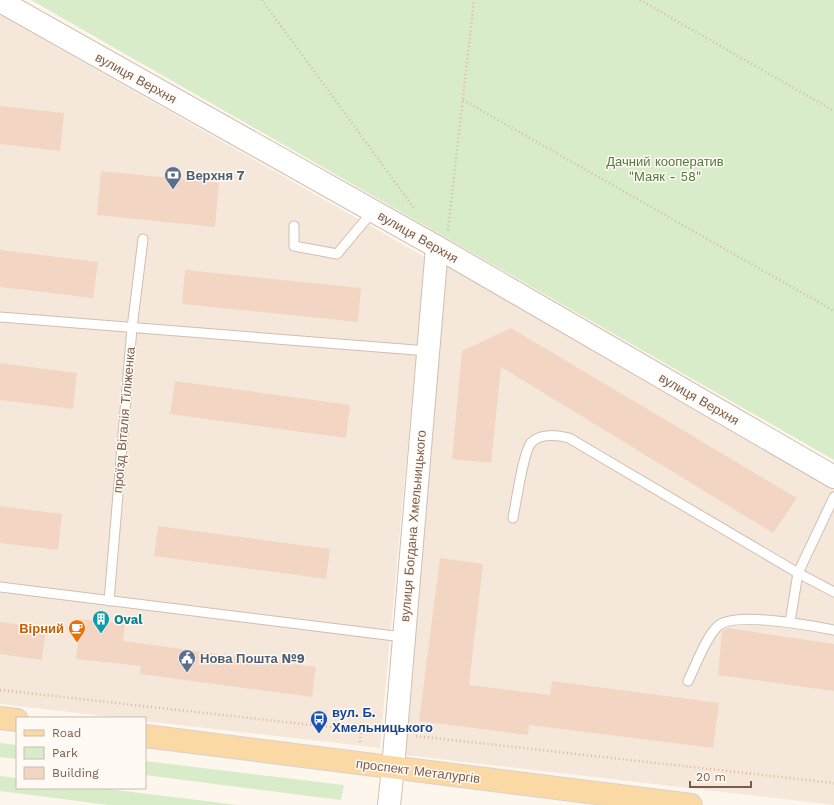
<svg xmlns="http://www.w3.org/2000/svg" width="834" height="805" viewBox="0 0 834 805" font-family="'Work Sans',sans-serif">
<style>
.residential{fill:#f5e8da}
.green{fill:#d8ecc9}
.building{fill:#f3d5c3}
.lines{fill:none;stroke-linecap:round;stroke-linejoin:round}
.service-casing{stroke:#d1beb0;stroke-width:11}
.tertiary-casing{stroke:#d1beb0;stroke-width:24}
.secondary-casing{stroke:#d6c0b0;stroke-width:24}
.primary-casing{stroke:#dad1cd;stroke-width:24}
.path{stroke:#d9b8a5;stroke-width:2.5;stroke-dasharray:1 3;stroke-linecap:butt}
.service{stroke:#fff;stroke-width:9}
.tertiary{stroke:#fff;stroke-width:22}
.secondary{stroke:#fff;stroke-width:22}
.primary{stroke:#fbd9a5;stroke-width:22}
.labels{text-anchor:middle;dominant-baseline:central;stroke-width:3;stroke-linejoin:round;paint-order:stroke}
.street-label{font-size:13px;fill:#7a5c4d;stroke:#fffaf3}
.park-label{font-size:13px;fill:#537a41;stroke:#fffaf3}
.service-label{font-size:13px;font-weight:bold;fill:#4e5e75;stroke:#fffaf3;text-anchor:start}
.culture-label{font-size:13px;font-weight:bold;fill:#0d838f;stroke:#fffaf3;text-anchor:start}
.food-label{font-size:13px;font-weight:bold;fill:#c56008;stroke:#fffaf3;text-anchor:end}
.transit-label{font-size:13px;font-weight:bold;fill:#164399;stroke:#fffaf3;text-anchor:start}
</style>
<rect width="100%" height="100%" fill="#fdf6ec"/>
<g class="residential">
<path d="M0,15l425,242 -45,491 -235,-27v-3h-24l-121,-14z"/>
<path d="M444,263l390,226v316l-429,-50z"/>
</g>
<g class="green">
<path d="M31,0h803v460z"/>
<path d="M0,743l17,2v14l-17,-2z"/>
<path d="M145,761l199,24 -3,15 -196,-25z"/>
<path d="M0,776l17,2v10h83l138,17h-129l-109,-14z"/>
</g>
<g class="building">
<path d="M0,106l64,7 -4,38 -60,-7z"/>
<path d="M101,171l118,12 -4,44 -118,-12z"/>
<path d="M0,250l98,12 -5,36 -93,-11z"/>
<path d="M185,270l176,18 -3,34 -176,-18z"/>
<path d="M511,328l286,170 -24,35 -272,-166 -10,96 -39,-4 10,-108z"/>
<path d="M0,363l77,10 -4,36 -73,-9z"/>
<path d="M175,381l175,24 -4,33 -176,-24z"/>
<path d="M0,506l62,8 -4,36 -58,-7z"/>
<path d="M158,526l172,23 -4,30 -172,-23z"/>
<path d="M440,558l43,6 -14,121 81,10 2,-14 167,22 -6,45 -184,-23 -1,10 -109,-14z"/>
<path d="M80,619l45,5 -2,17 193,26 -4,30 -172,-23 1,-8 -65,-7z"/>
<path d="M0,622l46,6 -4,32 -42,-6z"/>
<path d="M728,628l106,16v47l-116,-16 4,-44z"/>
</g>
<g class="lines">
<g class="service-casing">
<g id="service">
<path d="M294,226v20l43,8 36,-43"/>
<path d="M0,317l428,34"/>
<path d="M513,518c3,-15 10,-65 18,-75 9,-10 27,-8 38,-5l229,135 36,19"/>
<path d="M0,587l403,50"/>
<path d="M109,601l23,-273 11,-89"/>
<path d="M790,622l8,-49 36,-76"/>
<path d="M688,681c8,-16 17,-42 29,-54 16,-17 94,-1 117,3"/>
</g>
</g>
<g class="tertiary-casing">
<g id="tertiary">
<path d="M0,1l437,246 397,230"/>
<path d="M393,768l44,-521"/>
</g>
</g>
<g class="secondary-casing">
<path id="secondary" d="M389,805l4,-37"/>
</g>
<g class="primary-casing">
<g id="primary">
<path d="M0,718l17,2"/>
<path d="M145,736l546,69"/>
</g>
</g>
<g class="path">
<path d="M262,0l152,208"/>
<path d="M640,0l194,111"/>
<path d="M463,100l371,211"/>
<path d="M448,230l26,-230"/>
<path d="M0,690l375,42"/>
<path d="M416,736l418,47"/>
<path d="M360,742l1,-12"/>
</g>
<use href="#service" class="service"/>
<use href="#tertiary" class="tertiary"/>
<use href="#secondary" class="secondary"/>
<use href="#primary" class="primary"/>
</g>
<defs>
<g id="bank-pin" transform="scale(0.9)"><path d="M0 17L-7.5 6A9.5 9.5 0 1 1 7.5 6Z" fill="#5c6f8a" stroke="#fffaf3"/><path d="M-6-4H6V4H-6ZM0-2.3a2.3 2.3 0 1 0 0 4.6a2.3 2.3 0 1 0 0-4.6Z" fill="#fff"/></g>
<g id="building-pin" transform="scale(0.9)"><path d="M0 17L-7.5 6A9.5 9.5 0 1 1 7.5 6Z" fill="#0f9aa8" stroke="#fffaf3"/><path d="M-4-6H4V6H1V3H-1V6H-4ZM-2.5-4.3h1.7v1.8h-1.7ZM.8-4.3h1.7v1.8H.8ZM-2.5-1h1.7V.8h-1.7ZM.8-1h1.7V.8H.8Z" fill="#fff"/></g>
<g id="cafe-pin" transform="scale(0.9)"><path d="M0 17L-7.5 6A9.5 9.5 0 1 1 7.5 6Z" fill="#e8710a" stroke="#fffaf3"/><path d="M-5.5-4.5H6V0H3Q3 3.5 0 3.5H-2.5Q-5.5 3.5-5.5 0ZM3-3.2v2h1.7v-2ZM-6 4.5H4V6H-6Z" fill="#fff"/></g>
<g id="civic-pin" transform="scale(0.9)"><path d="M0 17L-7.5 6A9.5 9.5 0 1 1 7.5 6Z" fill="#5c6f8a" stroke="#fffaf3"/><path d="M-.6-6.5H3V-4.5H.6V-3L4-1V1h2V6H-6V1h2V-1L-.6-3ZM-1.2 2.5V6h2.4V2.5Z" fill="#fff"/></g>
<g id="bus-pin" transform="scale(0.9)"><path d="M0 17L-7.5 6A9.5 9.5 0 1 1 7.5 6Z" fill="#1a4fb4" stroke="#fffaf3"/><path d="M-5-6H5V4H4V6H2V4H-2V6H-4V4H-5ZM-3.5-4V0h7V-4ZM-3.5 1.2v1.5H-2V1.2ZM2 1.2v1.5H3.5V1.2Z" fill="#fff"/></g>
</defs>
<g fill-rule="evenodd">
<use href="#bank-pin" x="173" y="175"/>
<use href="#building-pin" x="101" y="619"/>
<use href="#cafe-pin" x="77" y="628"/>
<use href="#civic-pin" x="187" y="658"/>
<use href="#bus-pin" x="319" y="719"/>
</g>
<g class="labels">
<g class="street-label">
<text transform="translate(136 78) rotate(29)">вулиця Верхня</text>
<text transform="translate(418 237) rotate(30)">вулиця Верхня</text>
<text transform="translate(699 399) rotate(30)">вулиця Верхня</text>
<text transform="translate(124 420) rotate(-85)">проїзд Віталія Тіліженка</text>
<text transform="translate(413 526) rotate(-85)">вулиця Богдана Хмельницького</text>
<text transform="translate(418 771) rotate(7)">проспект Металургів</text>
</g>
<g class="park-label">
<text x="665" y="161">Дачний кооператив<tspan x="665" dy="15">"Маяк - 58"</tspan></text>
</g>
<g class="service-label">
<text x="186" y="175">Верхня 7</text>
<text x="200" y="658">Нова Пошта №9</text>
</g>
<g class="culture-label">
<text x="114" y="619">Oval</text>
</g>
<g class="food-label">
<text x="64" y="628">Вірний</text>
</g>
<g class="transit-label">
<text x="332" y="712">вул. Б.<tspan x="332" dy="15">Хмельницького</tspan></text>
</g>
</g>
<rect x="16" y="717" width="130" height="72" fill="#fffaf3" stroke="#cabbb1"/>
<rect x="24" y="730" width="20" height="6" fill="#fbd9a5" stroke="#cabbb1"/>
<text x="52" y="737" font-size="12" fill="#7a5c4d">Road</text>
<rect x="24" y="747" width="20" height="12" fill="#d8ecc9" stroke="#cabbb1"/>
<text x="52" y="757" font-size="12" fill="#7a5c4d">Park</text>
<rect x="24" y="767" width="20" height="12" fill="#f3d5c3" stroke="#cabbb1"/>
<text x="52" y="777" font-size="12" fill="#7a5c4d">Building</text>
<path d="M690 781v6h61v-6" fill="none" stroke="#7a5c4d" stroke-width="2"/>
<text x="696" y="781" font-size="12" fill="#7a5c4d" stroke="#fffaf3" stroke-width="3" paint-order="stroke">20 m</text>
</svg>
